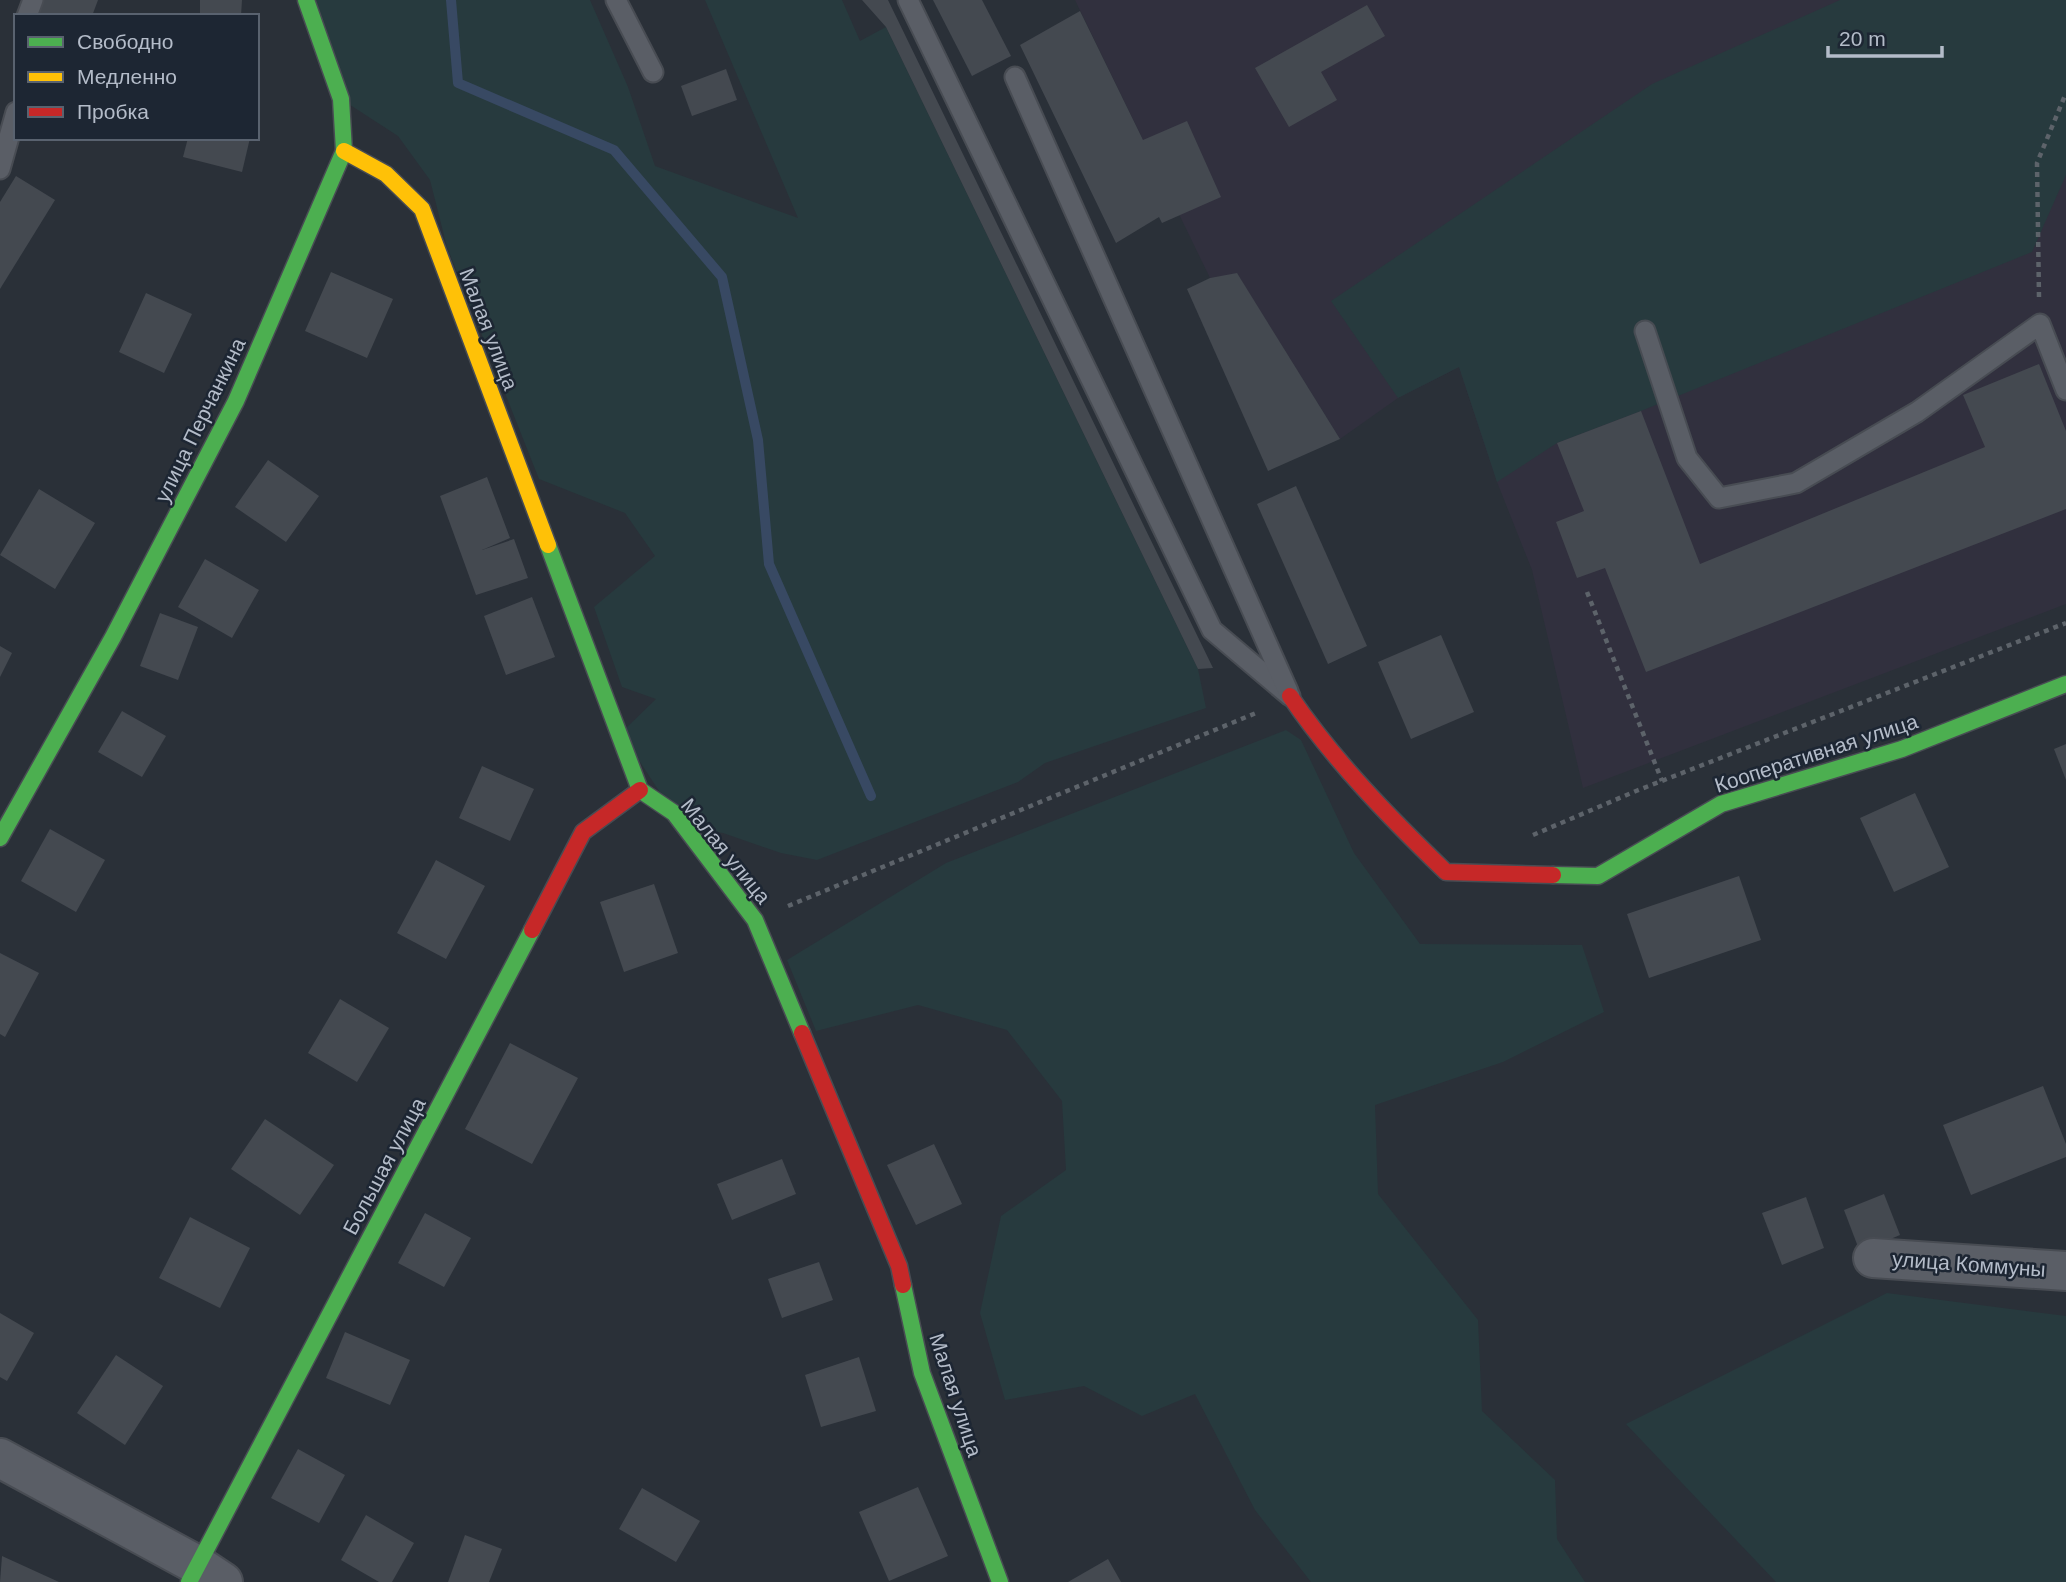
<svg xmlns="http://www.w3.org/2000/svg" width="2066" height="1582" viewBox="0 0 2066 1582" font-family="Arial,sans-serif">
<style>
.medical{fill:#31303e}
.green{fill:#273a3e}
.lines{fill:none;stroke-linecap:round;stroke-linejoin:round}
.stream{stroke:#384963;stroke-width:10}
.building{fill:#444950}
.lane-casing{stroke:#484c53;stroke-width:23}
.street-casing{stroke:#484c53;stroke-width:42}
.fast-casing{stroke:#484c53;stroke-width:19}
.slow-casing{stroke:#484c53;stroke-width:19}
.jam-casing{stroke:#484c53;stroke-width:19}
.path{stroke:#5d636a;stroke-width:4.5;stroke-dasharray:5 5;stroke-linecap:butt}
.lane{stroke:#5a5e66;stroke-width:19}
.street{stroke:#5a5e66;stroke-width:38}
.fast{stroke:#4caf50;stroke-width:16}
.slow{stroke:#ffc107;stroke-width:16}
.jam{stroke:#c62828;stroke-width:16}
.labels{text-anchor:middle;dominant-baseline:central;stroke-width:5;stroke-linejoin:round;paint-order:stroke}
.street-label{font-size:21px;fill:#b4bcc9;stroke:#1d2633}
</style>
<rect width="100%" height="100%" fill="#2a3038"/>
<path class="medical" d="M1075,0h991v604l-483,184 -51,-218 -35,-88 -38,-115 -61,31 -58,41 -103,-165 -27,4z"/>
<g class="green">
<path d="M306,0h284l38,87 27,79 143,52 -93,-218h137l18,41 26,-14 312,642 8,39 -161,55 -27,19 -201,78 -36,-7 -58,-20 -23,-4 -39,-35 -40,-61 35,-34 -34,-12 -28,-80 61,-51 -30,-43 -86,-34 -92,-232 -17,-67 -32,-44 -57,-37z"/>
<path d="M1840,0h226v175l-34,77 -391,159 -84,32 -60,39 -38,-115 -61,31 -67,-97 321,-217z"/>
<path d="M1286,730l15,10 53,113 66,91 162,1 22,67 -101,50 -128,43 3,89 100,126 4,91 73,69 2,59 28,43h-274l-56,-72 -60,-116 -53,22 -58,-30 -79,14 -25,-87 21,-97 65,-46 -4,-69 -55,-71 -89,-25 -102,26 -29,-71 159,-97z"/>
<path d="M1887,1293l179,23v266h-290l-150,-158z"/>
</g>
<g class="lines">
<path class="stream" d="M451,0l7,83 156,67 108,127 36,163 11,124 102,232"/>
</g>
<g class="building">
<path d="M41,0h57l-6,16h-56z"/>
<path d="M200,0h42l-1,16h-41z"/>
<path d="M862,0h26l325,668 -15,1 -312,-642z"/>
<path d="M933,0h49l29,56 -39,20z"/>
<path d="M1367,5l18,31 -64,36 16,28 -48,27 -34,-59z"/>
<path d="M1080,11l63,129 44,-19 34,76 -59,26 -3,-6 -43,26 -96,-198z"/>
<path d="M726,69l11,31 -45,16 -11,-30z"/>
<path d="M188,138h62l-8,34 -59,-15z"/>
<path d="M16,176l39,24 -55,89v-87z"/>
<path d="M331,272l62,27 -26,59 -62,-27z"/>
<path d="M1237,273l103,166 -72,32 -81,-182 23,-11z"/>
<path d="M146,293l46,21 -28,59 -45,-21z"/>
<path d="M2039,364l27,67v78l-420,163 -41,-104 -28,10 -21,-56 28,-11 -27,-68 84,-32 59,153 285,-117 -22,-52z"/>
<path d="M268,460l51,36 -33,46 -51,-35z"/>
<path d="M487,477l23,61 -28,12 32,-11 14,39 -52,17 -36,-99z"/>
<path d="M1296,486l71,160 -39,18 -71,-160z"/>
<path d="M39,489l56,34 -40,66 -55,-34z"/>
<path d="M205,559l54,31 -27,48 -54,-31z"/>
<path d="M532,597l23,60 -49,18 -22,-59z"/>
<path d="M160,613l38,14 -20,53 -38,-14z"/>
<path d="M1441,635l33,77 -63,27 -33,-77z"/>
<path d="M0,646l12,7 -12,24z"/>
<path d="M122,711l44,25 -24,41 -44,-25z"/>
<path d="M2066,744v36l-12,-31z"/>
<path d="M482,766l52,23 -24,52 -51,-23z"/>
<path d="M1915,793l34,74 -55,25 -34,-74z"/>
<path d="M50,829l55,31 -29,52 -55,-31z"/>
<path d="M436,860l49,26 -39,73 -49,-26z"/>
<path d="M1739,876l22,64 -112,38 -22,-64z"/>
<path d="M654,884l24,69 -54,19 -24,-70z"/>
<path d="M0,953l39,20 -34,64 -5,-3z"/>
<path d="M340,999l49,29 -32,54 -49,-29z"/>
<path d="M510,1043l68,35 -46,86 -67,-35z"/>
<path d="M2043,1086l23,58v13l-95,38 -28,-70z"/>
<path d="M265,1119l69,46 -34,50 -69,-46z"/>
<path d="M934,1144l28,60 -46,21 -29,-60z"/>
<path d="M782,1159l14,35 -64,26 -15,-36z"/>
<path d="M1884,1194l16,41 -40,17 -16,-42z"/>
<path d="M1806,1197l18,51 -42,17 -20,-52z"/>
<path d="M425,1213l46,25 -27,49 -46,-24z"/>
<path d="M190,1217l60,31 -30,60 -61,-30z"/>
<path d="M819,1262l14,38 -51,18 -14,-39z"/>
<path d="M0,1313l34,20 -27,48 -7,-4z"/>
<path d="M345,1332l65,28 -20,45 -64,-27z"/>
<path d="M116,1355l47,31 -38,59 -48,-32z"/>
<path d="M859,1357l17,54 -55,16 -16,-52z"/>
<path d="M298,1449l47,26 -26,48 -48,-25z"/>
<path d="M918,1487l30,69 -59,25 -30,-69z"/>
<path d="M642,1488l58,33 -24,41 -57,-33z"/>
<path d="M366,1515l48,28 -22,39h-13l-38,-22z"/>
<path d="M465,1535l37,14 -13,33h-41z"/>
<path d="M2,1556l57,26h-59z"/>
<path d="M1108,1559l13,23h-53z"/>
</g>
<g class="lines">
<g class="lane-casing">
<g id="lane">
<path d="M616,0l37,72"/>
<path d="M908,0l304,630 78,66"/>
<path d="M27,16l6,-16"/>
<path d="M1015,77l273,614"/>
<path d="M0,169l16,-57"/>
<path d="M1645,331l42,127 32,40 77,-15 121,-71 123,-88 26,66"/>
</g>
</g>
<g class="street-casing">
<g id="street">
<path d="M1873,1258l193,13"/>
<path d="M0,1458l199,108 24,16"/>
</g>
</g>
<g class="fast-casing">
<g id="fast">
<path d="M548,545l92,245 34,23 81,107 47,113"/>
<path d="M0,838l113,-201 123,-236 108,-250 -3,-52 -35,-99"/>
<path d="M1553,875l45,1 123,-72 181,-55 164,-65"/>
<path d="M903,1285l19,88 78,209"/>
<path d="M189,1582l343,-652"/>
</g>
</g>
<g class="slow-casing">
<path id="slow" d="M344,151l42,23 36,35 126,336"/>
</g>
<g class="jam-casing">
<g id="jam">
<path d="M1290,696c44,65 100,122 156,176l107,3"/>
<path d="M532,930l51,-98 57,-42"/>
<path d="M802,1033l97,233 4,19"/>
</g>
</g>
<g class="path">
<path d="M2039,297l-2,-134 29,-70"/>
<path d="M1587,592l75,189"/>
<path d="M1533,835l103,-44 430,-168"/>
<path d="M788,906l468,-193"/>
</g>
<use href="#lane" class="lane"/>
<use href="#street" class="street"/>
<use href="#fast" class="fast"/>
<use href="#slow" class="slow"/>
<use href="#jam" class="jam"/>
</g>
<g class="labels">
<g class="street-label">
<text transform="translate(489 329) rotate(69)">Малая улица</text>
<text transform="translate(200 420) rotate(-64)">улица Перчанкина</text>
<text transform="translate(1816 753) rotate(-18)">Кооперативная улица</text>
<text transform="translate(726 851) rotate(51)">Малая улица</text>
<text transform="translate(384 1166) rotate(-62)">Большая улица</text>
<text transform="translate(1969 1264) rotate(4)">улица Коммуны</text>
<text transform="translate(956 1395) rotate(72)">Малая улица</text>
</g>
</g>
<rect x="14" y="14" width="245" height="126" fill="#1d2633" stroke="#59626f" stroke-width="2"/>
<rect x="28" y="37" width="35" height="10" fill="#4caf50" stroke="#59626f" stroke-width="2"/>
<text x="77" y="49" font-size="21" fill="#b4bcc9">Свободно</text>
<rect x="28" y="72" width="35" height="10" fill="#ffc107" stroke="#59626f" stroke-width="2"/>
<text x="77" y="84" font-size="21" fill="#b4bcc9">Медленно</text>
<rect x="28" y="107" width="35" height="10" fill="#c62828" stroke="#59626f" stroke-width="2"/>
<text x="77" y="119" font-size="21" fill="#b4bcc9">Пробка</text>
<path d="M1828 46v10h114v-10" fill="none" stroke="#b4bcc9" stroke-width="3.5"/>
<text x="1839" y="46" font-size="21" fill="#b4bcc9" stroke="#1d2633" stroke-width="5" paint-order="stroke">20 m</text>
</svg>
